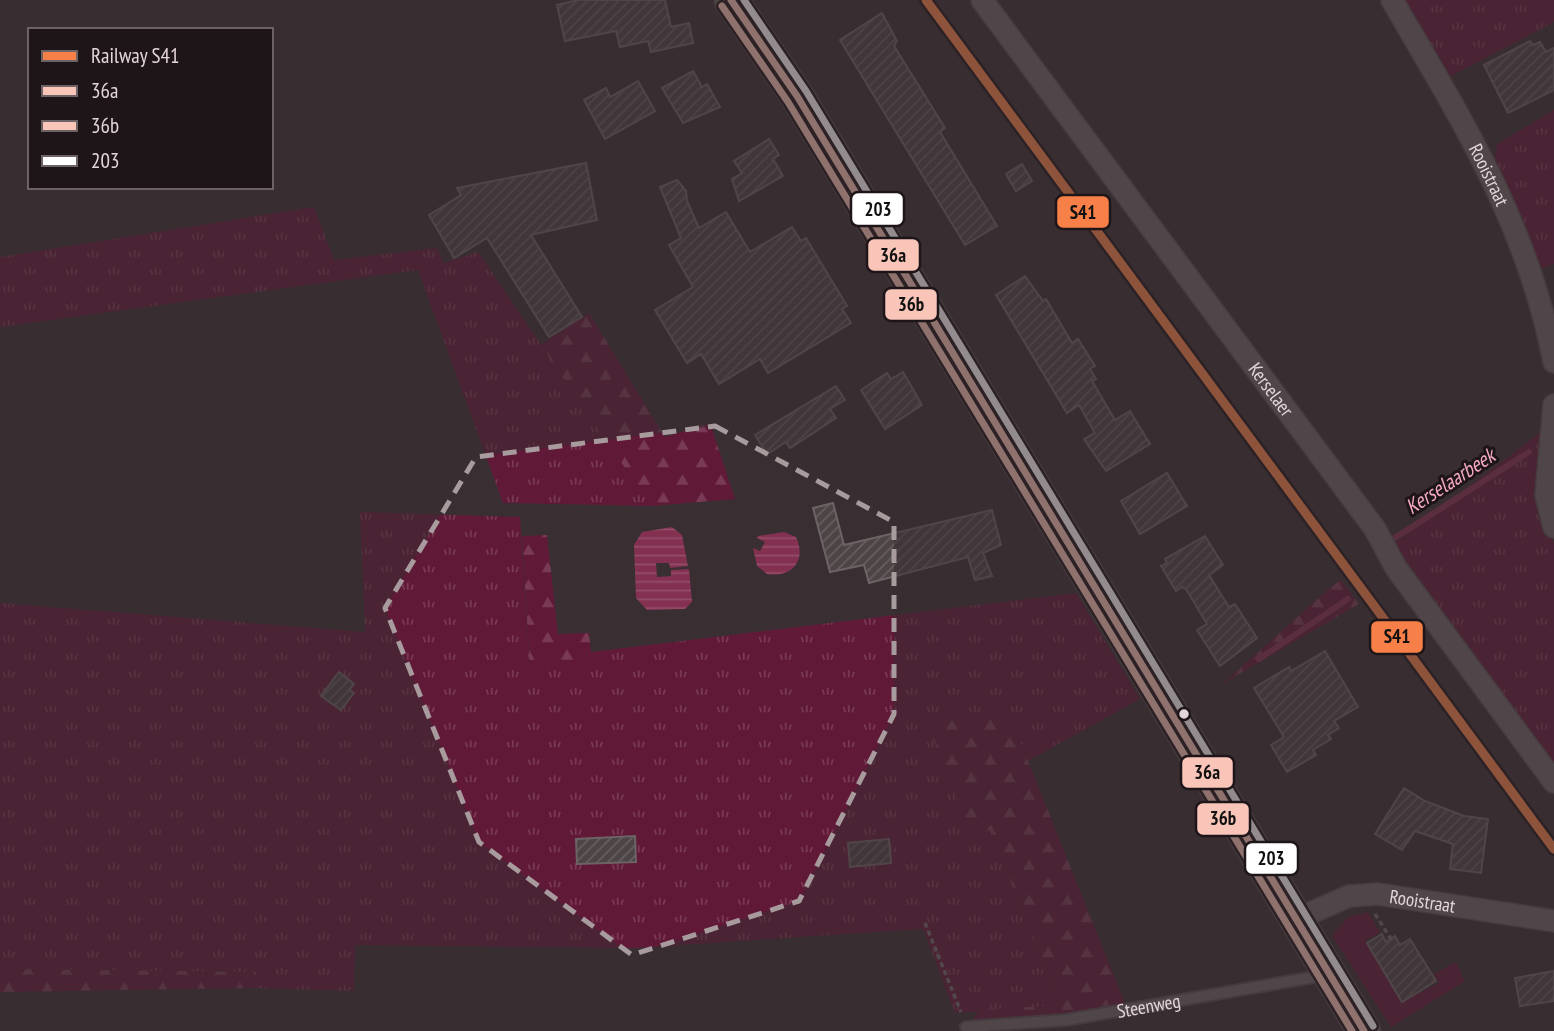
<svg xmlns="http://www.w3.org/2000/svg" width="1554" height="1031" viewBox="0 0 1554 1031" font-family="'PT Sans Narrow',sans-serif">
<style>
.grass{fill:url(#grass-tufts)}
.forest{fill:url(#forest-firs)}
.garden{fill:#611938}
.water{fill:url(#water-rules)}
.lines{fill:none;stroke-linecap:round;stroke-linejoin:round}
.stream{stroke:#833051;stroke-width:6}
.building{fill:url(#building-hatch);stroke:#6c6365;stroke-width:2}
.lane-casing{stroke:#564d4f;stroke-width:14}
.street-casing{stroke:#564d4f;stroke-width:24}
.secondary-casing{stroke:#564d4f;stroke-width:35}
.path{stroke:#71696c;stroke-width:3.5;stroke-dasharray:5 3.5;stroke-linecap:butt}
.lane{stroke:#6e6567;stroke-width:10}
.street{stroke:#6e6567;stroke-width:21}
.secondary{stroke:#6e6567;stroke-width:32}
.bus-1-casing{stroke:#1e1518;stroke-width:12}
.bus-2-casing{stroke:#1e1518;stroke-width:12}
.bus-3-casing{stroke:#1e1518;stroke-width:12}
.bus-1{stroke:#f9c5b8;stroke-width:7}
.bus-2{stroke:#f9c5b8;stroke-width:7}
.bus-3{stroke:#fff;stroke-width:7}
.rail-1-casing{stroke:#1e1518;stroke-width:14}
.rail-1{stroke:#f78048;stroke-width:9}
.marked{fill:none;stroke:#a89b9e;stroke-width:5;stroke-dasharray:14 9;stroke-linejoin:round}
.bus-dot{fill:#e3d5d9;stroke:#1e1518;stroke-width:2.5}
.labels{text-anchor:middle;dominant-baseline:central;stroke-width:6;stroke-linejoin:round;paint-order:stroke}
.street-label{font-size:19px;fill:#e3d5d9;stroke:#1e1518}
.water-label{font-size:21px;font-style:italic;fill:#f7abc3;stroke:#1e1518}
.line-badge{stroke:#1e1518;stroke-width:2.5}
.pale-badge-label{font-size:19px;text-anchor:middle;font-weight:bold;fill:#111}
</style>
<defs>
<pattern id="grass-tufts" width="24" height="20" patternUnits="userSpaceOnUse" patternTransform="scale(1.75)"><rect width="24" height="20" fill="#611938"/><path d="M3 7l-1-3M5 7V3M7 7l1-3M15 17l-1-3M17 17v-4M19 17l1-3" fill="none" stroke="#783a54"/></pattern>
<pattern id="forest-firs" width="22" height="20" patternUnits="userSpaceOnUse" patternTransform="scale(1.75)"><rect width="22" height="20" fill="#611938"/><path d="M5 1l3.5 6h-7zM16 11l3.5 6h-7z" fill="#783a54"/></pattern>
<pattern id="water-rules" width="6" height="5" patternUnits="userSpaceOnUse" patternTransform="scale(1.75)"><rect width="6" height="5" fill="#833051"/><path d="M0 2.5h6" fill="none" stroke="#944d69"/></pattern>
<pattern id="building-hatch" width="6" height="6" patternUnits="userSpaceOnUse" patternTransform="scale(1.75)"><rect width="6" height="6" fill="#4d4446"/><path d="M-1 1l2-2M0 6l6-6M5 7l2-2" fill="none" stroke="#665e60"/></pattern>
</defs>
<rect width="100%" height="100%" fill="#392e31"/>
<g class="grass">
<path d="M1402,0h152v22l-105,55z"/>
<path d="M1554,110v154l-12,5 -47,-111 2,-14z"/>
<path d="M314,207l20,53 103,-12 7,15 34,-11 173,254 -148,-3 -85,-233 -418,57v-70z"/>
<path d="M1545,429l-3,75 12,40v222l-160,-222z"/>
<path d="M360,512l160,5 10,153 61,-8v-10l485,-59 64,106 -112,62 -19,-45 -37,119 19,-5 69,176 -105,7 -32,-84 -288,19 -280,-3 -1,46 -97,-3 -1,-16 -256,-3v-366l365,29z"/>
</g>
<g class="forest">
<path d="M589,313l76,124 45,-14 25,76 -84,7 -110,-161z"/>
<path d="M547,535l11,99 31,-1 3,29 -62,8 -8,-134z"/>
<path d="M1341,580l18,24 -137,80 109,-97z"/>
<path d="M951,713l59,3 114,285 3,16 -161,14 13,-21 81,-5 -69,-175 -19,5 -46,-114z"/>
<path d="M0,969l256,3 1,16 -257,4z"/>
</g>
<path class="garden" d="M1368,912l12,20 -15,9 37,61 37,-19 -5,-9 22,-12 9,19 -74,46 -59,-91 16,-19z"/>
<g class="water">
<path d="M672,527l10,8 6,31 -18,2 -1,-5h-13l1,14 14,-1v-6l18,-1 3,33 -7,7 -38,1 -11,-12 -2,-53 8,-13z"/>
<path d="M784,532l12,5c11,23 -4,41 -29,37l-10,-8 -4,-18 7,3 5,-9 -8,-4 1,-2z"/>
</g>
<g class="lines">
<g class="stream">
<path d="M1390,541l139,-89"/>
<path d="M1259,659l89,-60"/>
</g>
</g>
<g class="building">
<path d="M578,0h87l6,27 18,-4 4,20 -42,9 -3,-11 -28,6 -4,-16 -51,10 -8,-36z"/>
<path d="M882,13l15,28 -3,5 51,82 -5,4 57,94 -32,19 -125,-205z"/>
<path d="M1530,41l3,4 7,-3 6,10 8,-4v42l-46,23 -24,-48z"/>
<path d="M693,71l9,16 5,-3 13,23 -37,16 -21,-35z"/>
<path d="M638,81l17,30 -50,28 -21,-39 22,-12 4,9z"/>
<path d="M769,139l10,16 -6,4 10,17 -44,25 -7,-22 10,-6 -8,-12z"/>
<path d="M586,163l11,57 -66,15 51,82 -33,20 -62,-99 -33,20 -25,-43 32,-20 -4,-7z"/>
<path d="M1022,164l10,17 -16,10 -10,-17z"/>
<path d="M677,180l9,11 1,10 12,27 27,-16 24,40 42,-25 9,14 5,-3 41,68 -5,3 9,14 -83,50 -8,-14 -41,25 -18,-30 -14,9 -32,-53 38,-23 -24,-42 12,-7 -21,-51z"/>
<path d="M1025,276l18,25 3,-2 26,44 6,-4 17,27 -5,3 6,10 -4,2 23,39 15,-9 20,33 -44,27 -22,-32 11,-6 -16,-28 -12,8 -71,-118z"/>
<path d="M903,372l19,33 -37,24 -24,-39 26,-17 4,6z"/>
<path d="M836,386l9,14 -15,9 6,9 -46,30 -4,-6 -19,12 -12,-19z"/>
<path d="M1167,473l20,33 -47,28 -19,-33z"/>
<path d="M833,503l11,42 148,-35 9,35 -18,8 9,23 -17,4 -7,-23 -99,26 -5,-18 -34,7 -17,-64z"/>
<path d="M1205,536l18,29 -14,10 20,32 6,-3 22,34 -37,28 -23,-36 10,-6 -21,-35 -4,-2 -6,4 -15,-25 6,-3 -2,-4z"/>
<path d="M1325,651l33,56 -24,14 5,7 -11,7 3,4 -18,11 3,5 -29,17 -16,-27 13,-8 -30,-49 35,-21 2,4z"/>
<path d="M339,672l15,12 -5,6 5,3 -13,17 -20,-14z"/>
<path d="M1404,788l21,13 39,15 24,3 -7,54 -31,-4 3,-25 -38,-13 -13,19 -27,-16z"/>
<path d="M635,836l1,26 -59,2 -1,-25z"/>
<path d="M889,839l2,24 -41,4 -2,-24z"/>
<path d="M1382,934l4,8 9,-6 5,9 10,-6 26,42 -34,21 -35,-59z"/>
<path d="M1554,971v30l-34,5 -5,-28z"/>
</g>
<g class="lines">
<g class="lane-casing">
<g id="lane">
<path id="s1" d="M966,1027l100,-7 260,-45"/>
</g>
</g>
<g class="street-casing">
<g id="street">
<path id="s2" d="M982,0l393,529 21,39 158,214"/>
<path id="s3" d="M1392,0c70,121 135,222 162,362"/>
<path d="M1554,405l-8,90 8,32"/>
<path id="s4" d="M1297,919l52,-23 29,-2 176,27"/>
</g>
</g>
<g class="secondary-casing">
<path id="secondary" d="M731,0l66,96 567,935"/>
</g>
<g class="path">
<path d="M1375,914l16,25"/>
<path d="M925,923l36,89"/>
</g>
<use href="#lane" class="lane"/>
<use href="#street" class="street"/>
<use href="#secondary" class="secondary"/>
<g class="bus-1-casing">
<path id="bus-1" d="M731,0l66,96 567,935"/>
</g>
<g class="bus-2-casing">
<path id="bus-2" d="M722,6l66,96 564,929"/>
</g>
<g class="bus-3-casing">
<path id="bus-3" d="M744,0l62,91 567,935"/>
</g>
<use href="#bus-1" class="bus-1"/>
<use href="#bus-2" class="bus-2"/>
<use href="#bus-3" class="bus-3"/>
<g class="rail-1-casing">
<path id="rail-1" d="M926,0l628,849"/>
</g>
<use href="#rail-1" class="rail-1"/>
</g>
<path d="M0 0H1554V1031H0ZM715,426l179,96v192l-95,187 -167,54 -153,-113 -94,-234 91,-151z" fill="#392e31" fill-opacity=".55" fill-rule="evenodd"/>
<path class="marked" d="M715,426l179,96v192l-95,187 -167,54 -153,-113 -94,-234 91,-151z"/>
<circle class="bus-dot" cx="1184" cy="714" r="6"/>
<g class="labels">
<g class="street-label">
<text stroke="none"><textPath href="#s3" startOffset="200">Rooistraat</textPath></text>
<text stroke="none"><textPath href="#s2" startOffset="485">Kerselaer</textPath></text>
<text stroke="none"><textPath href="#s4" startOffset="131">Rooistraat</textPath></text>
<text stroke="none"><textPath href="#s1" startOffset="184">Steenweg</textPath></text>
</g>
<g class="water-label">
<text transform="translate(1450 481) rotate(-33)">Kerselaarbeek</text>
</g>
</g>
<g class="line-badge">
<rect x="851" y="192" width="53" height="34" rx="7" fill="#fff"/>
<rect x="1056" y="195" width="54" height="34" rx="7" fill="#f78048"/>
<rect x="867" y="238" width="53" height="34" rx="7" fill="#f9c5b8"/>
<rect x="884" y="288" width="54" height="33" rx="7" fill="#f9c5b8"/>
<rect x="1370" y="620" width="54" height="34" rx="7" fill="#f78048"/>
<rect x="1181" y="756" width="53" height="33" rx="7" fill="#f9c5b8"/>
<rect x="1196" y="802" width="54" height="34" rx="7" fill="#f9c5b8"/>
<rect x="1245" y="842" width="53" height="33" rx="7" fill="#fff"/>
</g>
<g class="pale-badge-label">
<text x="878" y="216">203</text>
<text x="1083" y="219">S41</text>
<text x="893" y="262">36a</text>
<text x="911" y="311">36b</text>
<text x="1397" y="643">S41</text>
<text x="1207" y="779">36a</text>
<text x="1223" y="825">36b</text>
<text x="1271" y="865">203</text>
</g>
<rect x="28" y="28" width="245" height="161" fill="#1e1518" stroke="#6d6265" stroke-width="2"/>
<rect x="42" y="51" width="35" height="10" fill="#f78048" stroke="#6d6265" stroke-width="2"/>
<text x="91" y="63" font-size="21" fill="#e3d5d9">Railway S41</text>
<rect x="42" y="86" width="35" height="10" fill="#f9c5b8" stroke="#6d6265" stroke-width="2"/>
<text x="91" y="98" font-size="21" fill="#e3d5d9">36a</text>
<rect x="42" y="121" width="35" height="10" fill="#f9c5b8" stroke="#6d6265" stroke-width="2"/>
<text x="91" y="133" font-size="21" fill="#e3d5d9">36b</text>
<rect x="42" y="156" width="35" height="10" fill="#ffffff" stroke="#6d6265" stroke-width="2"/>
<text x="91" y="168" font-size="21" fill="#e3d5d9">203</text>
</svg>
